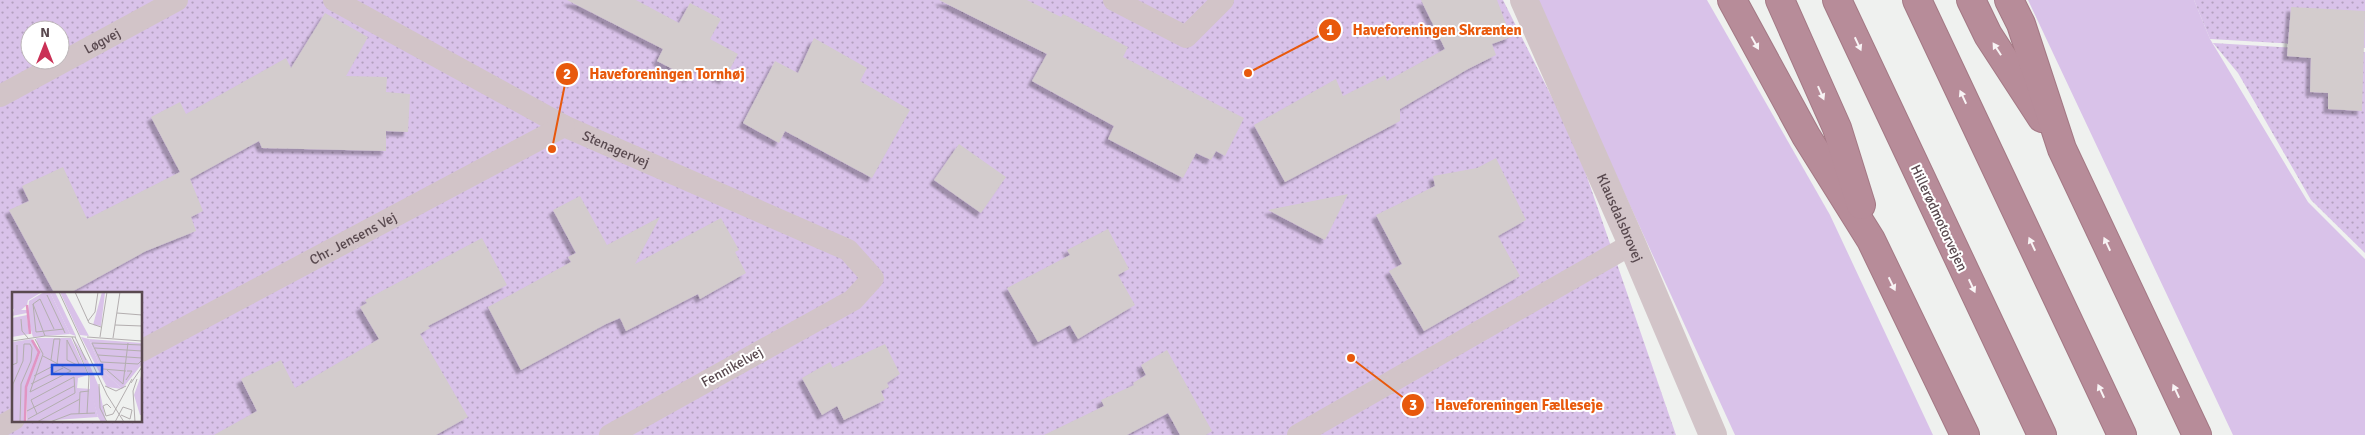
<svg xmlns="http://www.w3.org/2000/svg" width="2365" height="435" viewBox="0 0 2365 435" font-family="Signika,sans-serif">
<style>
.grass{fill:#d9c2e9}
.garden{fill:url(#garden-dots);fill-rule:evenodd}
.building{fill:#d3cccd;filter:url(#shadow)}
.lines{fill:none;stroke-linecap:round;stroke-linejoin:round}
.highway-casing{stroke:#a37884;stroke-width:30}
.lane{stroke:#d2c4c8;stroke-width:22}
.street{stroke:#d2c4c8;stroke-width:28}
.highway{stroke:#b78c99;stroke-width:28}
.oneway{fill:#f8f4f5}
.labels{text-anchor:middle;dominant-baseline:central;stroke-width:4;stroke-linejoin:round;paint-order:stroke}
.street-label{font-size:14px;fill:#59494f;stroke:#fff}
.inset-river{fill:none;stroke:#e195c3;stroke-width:2.5}
.inset-road{fill:none;stroke:#b3aeaf;stroke-width:1}
.view{fill:#1d4ed8;fill-opacity:0.15;stroke:#1d4ed8;stroke-width:2.5}
.inset-edge{fill:none;stroke:#59494f;stroke-width:2.5}
.leader{fill:none;stroke:#e8590c;stroke-width:2}
.callout-dot{fill:#e8590c;stroke:#fff;stroke-width:2}
.mark-label{font-size:15px;text-anchor:middle;font-weight:bold;fill:#fff}
.callout-label{font-size:15px;text-anchor:middle;font-weight:bold;fill:#e8590c;stroke:#fff;stroke-width:4;stroke-linejoin:round;paint-order:stroke}
</style>
<defs>
<pattern id="garden-dots" width="8" height="8" patternUnits="userSpaceOnUse" patternTransform="scale(1.25)"><rect width="8" height="8" fill="#d9c2e9"/><path d="M2 2h.1M6 6h.1" fill="none" stroke="#b3a0bf" stroke-width="1.8" stroke-linecap="round"/></pattern>
<filter id="shadow"><feDropShadow dx="-4.5" dy="4.5" stdDeviation="1" flood-color="#0004"/></filter>
</defs>
<rect width="100%" height="100%" fill="#eff1ef"/>
<g class="grass">
<path d="M1536,0h171l123,215 103,220h-198z"/>
<path d="M2028,0h166l16,39 98,163 57,57v176h-132z"/>
</g>
<g class="garden">
<path d="M0,0h1503l73,145 100,290h-1676zM30,30h30v30h-30zM14,294h127v127h-127z"/>
<path d="M2194,0h171v48l-155,-9z"/>
<path d="M2213,43l152,9v201l-54,-53 -73,-127z"/>
</g>
<g class="building">
<path d="M567,0h69l43,23 11,-20 31,16 -11,20 28,15 -14,26 -28,-14 -6,12 -33,-17 6,-12z"/>
<path d="M939,0h88l34,17 2,-3 65,33 -5,10 121,61 -19,38 -9,-5 -5,9 -15,-7 -13,25 -75,-39 6,-13 -82,-45 15,-27z"/>
<path d="M1421,0h76l14,37 -19,7 4,11 -28,14 -68,40v12l-115,61 -31,-57 82,-46 7,17 42,-21 2,6 58,-32z"/>
<path d="M2291,7l74,4 -3,100 -34,-2v-16l-18,-1 1,-34 -24,-2z"/>
<path d="M325,13l43,24 -22,39 41,1 -1,15 24,2 -2,38 -22,-1v20l-124,-3 -3,-7 -69,38 13,32 -12,6 5,14 -50,20 -78,43h-13l-46,-84 20,-9 -7,-15 41,-19 24,52 93,-47 -29,-55 29,-15 6,12 100,-56 5,10z"/>
<path d="M814,38l53,30 -7,13 50,29 -38,68 -87,-47 -6,12 -36,-20 32,-62 23,12z"/>
<path d="M959,144l47,33 -25,36 -47,-33z"/>
<path d="M1496,158l30,62 -28,16 22,40 -96,55 -35,-60 13,-7 -26,-49 59,-29 -2,-10 44,-8z"/>
<path d="M1348,194l-23,46 -57,-30z"/>
<path d="M580,196l27,49 53,-28 -25,47 86,-46 18,32 -4,2 11,21 -46,26 -2,-5 -72,37 -6,-13 -14,6 -85,46 -33,-63 83,-45 -3,-5 8,-4 -23,-43z"/>
<path d="M1108,229l21,40 -11,6 17,30 -57,34 -8,-14 -32,17 -31,-54 63,-33 -3,-5z"/>
<path d="M482,238l25,47 -79,41 2,2 -10,6 48,83 -32,18h-222l43,-24 -16,-32 40,-19 14,28 84,-49 -19,-32 7,-4 -2,-3z"/>
<path d="M885,344l15,30 -13,9 2,4 -8,4 4,9 -41,20 -7,-14 -15,9 -20,-37 28,-16 3,6z"/>
<path d="M1167,350l45,81 -6,4h-26l-12,-22 -41,22h-83l60,-29 -3,-6 33,-15 -1,-2 13,-8 -5,-10z"/>
</g>
<g class="lines">
<g class="highway-casing">
<g id="highway">
<path d="M1732,0l74,136 65,104 94,195"/>
<path d="M1780,0l57,128 24,77"/>
<path d="M1837,0l205,435"/>
<path d="M1917,0l205,435"/>
<path d="M1971,0l17,35 54,83"/>
<path d="M2009,0l12,24 41,125 135,286"/>
</g>
</g>
<g class="lane">
<path id="s1" d="M334,0l230,126 284,124 25,28 -20,22 -243,135"/>
<path d="M1114,0l72,37 37,-37"/>
<path id="s2" d="M0,96l177,-96"/>
<path id="s3" d="M141,351l423,-225"/>
<path d="M0,427l14,-8"/>
<path d="M1298,435l334,-191"/>
</g>
<path class="street" id="s4" d="M1524,0l108,244 81,191"/>
<use href="#highway" class="highway"/>
</g>
<defs><path id="oneway-solid" d="M-6-.8H1V-3.2L6.5 0L1 3.2V.8H-6Z" transform="scale(1.25)"/></defs>
<g class="oneway">
<use href="#oneway-solid" transform="translate(1755 43) rotate(61)"/>
<use href="#oneway-solid" transform="translate(1858 44) rotate(65)"/>
<use href="#oneway-solid" transform="translate(1997 49) rotate(-123)"/>
<use href="#oneway-solid" transform="translate(1821 93) rotate(66)"/>
<use href="#oneway-solid" transform="translate(1963 97) rotate(-115)"/>
<use href="#oneway-solid" transform="translate(2032 244) rotate(-115)"/>
<use href="#oneway-solid" transform="translate(2107 244) rotate(-115)"/>
<use href="#oneway-solid" transform="translate(1892 284) rotate(64)"/>
<use href="#oneway-solid" transform="translate(1972 286) rotate(65)"/>
<use href="#oneway-solid" transform="translate(2101 391) rotate(-115)"/>
<use href="#oneway-solid" transform="translate(2176 391) rotate(-115)"/>
</g>
<g class="labels">
<g class="street-label">
<text stroke="none"><textPath href="#s2" startOffset="116">Løgvej</textPath></text>
<text stroke="none"><textPath href="#s1" startOffset="319">Stenagervej</textPath></text>
<text stroke="none"><textPath href="#s4" startOffset="238">Klausdalsbrovej</textPath></text>
<text transform="translate(1939 218) rotate(65)">Hillerødmotorvejen</text>
<text stroke="none"><textPath href="#s3" startOffset="240">Chr. Jensens Vej</textPath></text>
<text transform="translate(732 367) rotate(-29)">Fennikelvej</text>
</g>
</g>
<g transform="translate(12 292)">
<rect width="130" height="130" fill="#eff1ef"/>
<path d="M16,8l-1,5 -6,5h6v3l-15,3 3,-10zM60,45l16,24 11,26 7,35h-5l-3,-5 -8,-28v-13zM69,45l8,2 12,30 21,20 -15,-2z" fill="#d9c2e9"/>
<path d="M0,0h30l-30,18zM38,0h5l21,44 -6,-2zM48,0h5l24,44 -9,-1zM90,0l3,1 -4,33 -8,-1z" fill="#d9c2e9"/>
<path d="M32,0h6l20,42 -37,3 -5,-17 1,-19zM15,23l2,19 -17,3v-19zM24,46h35l17,37 -10,3 -1,10 14,1 7,28 -71,5v-36l13,-33zM20,47l7,14 -13,33 -1,36h-13v-80zM77,47l53,4v21l-20,25 -21,-20zM130,81v42h-2l-6,-20z" fill="#d9c2e9"/>
<path class="inset-river" d="M15,13l3,29M13,130l1,-35 13,-35 -7,-12"/>
<path class="inset-road" d="M47,0l48,103 17,27M63,0l14,31 12,4M35,3l18,38M21,12l3,28 28,-3M21,12l7,-5 14,30M21,12l12,32M105,21l25,2M9,27l1,12 6,7M76,29l7,-9 3,-20M103,33l27,1M60,45l17,39 -2,38M63,45l11,23M75,45l55,4M88,45l7,-45M101,46l7,-46M23,47l8,15 -13,38 41,-21 -28,-15M55,48l12,24 -2,1 -10,-5zM0,49l33,-5 31,1M130,53l-50,-2 9,19 37,2 4,-4M83,56l47,3M86,63l44,3M0,73l5,-2v-18M91,77l23,2M95,78l16,14 5,-41M22,84l23,-12 3,-25h-6l-3,21M114,88l6,-9h-5M119,91l11,-16M19,92l32,-16M87,92l1,24 7,14M93,94l11,5 10,-5M99,116l-4,-4 -4,2 3,10 7,-2 19,-35M15,119l47,-25M67,122l1,-22 9,-1M16,127l47,-26 -1,-16 -43,23 6,14M0,129l1,-37 10,-23 1,-17M8,130l1,-38 10,-23 1,-13 -2,-4h-6M25,130l43,-23M38,130l21,-8 24,-1M103,130l8,-15 9,3 -2,9 -9,-4M123,130l-2,-31 4,-12"/>
<path class="view" d="M40,73h50v9h-50z"/>
<rect width="130" height="130" class="inset-edge"/>
</g>
<path class="leader" d="M1248 73L1330 30M552 149L567 74M1351 358L1413 405"/>
<g class="callout-dot">
<circle cx="1248" cy="73" r="5"/>
<circle cx="552" cy="149" r="5"/>
<circle cx="1351" cy="358" r="5"/>
<circle cx="1330" cy="30" r="12"/>
<circle cx="567" cy="74" r="12"/>
<circle cx="1413" cy="405" r="12"/>
</g>
<g class="mark-label">
<text x="1330" y="35">1</text>
<text x="567" y="79">2</text>
<text x="1413" y="410">3</text>
</g>
<g class="callout-label">
<text x="1437" y="35">Haveforeningen Skrænten</text>
<text x="667" y="79">Haveforeningen Tornhøj</text>
<text x="1519" y="410">Haveforeningen Fælleseje</text>
</g>
<g transform="translate(45 45)"><circle r="24" fill="#ffffff" stroke="#bdb6b9"/>
<path d="M0-4L9 19L0 12L-9 19Z" fill="#ca3056"/>
<text y="-8" font-size="14" font-weight="bold" text-anchor="middle" fill="#59494f">N</text>
</g>
</svg>
